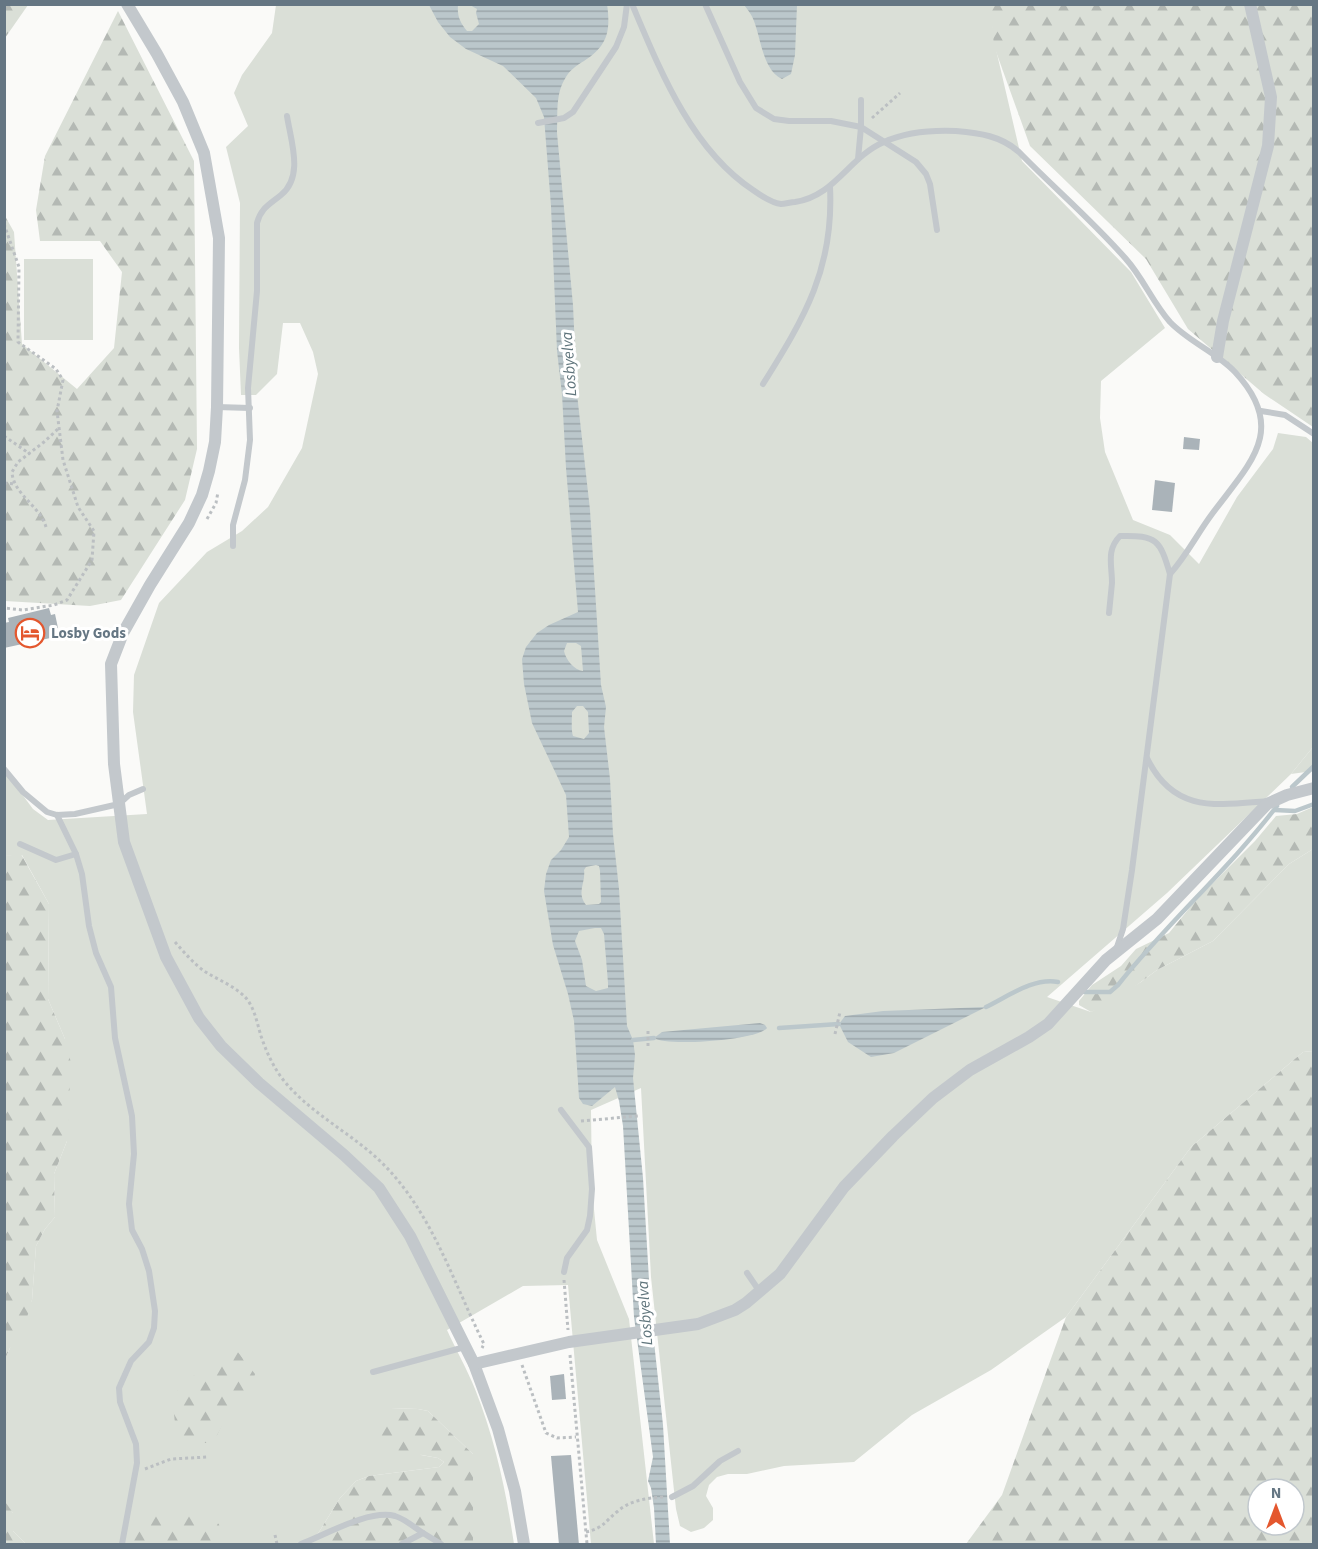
<svg xmlns="http://www.w3.org/2000/svg" width="1318" height="1549" viewBox="0 0 1318 1549" font-family="'Source Sans 3',sans-serif">
<style>
.grass{fill:#dadfd7}
.forest{fill:url(#forest-firs);fill-rule:evenodd}
.water{fill:url(#water-rules);fill-rule:evenodd}
.lines{fill:none;stroke-linecap:round;stroke-linejoin:round}
.stream{stroke:#bbc7cb;stroke-width:4.5}
.building{fill:#aab3b9}
.path{stroke:#bbbfc2;stroke-width:3;stroke-dasharray:3 3;stroke-linecap:butt}
.lane{stroke:#c3c8cc;stroke-width:6}
.street{stroke:#c3c8cc;stroke-width:12}
.labels{text-anchor:middle;dominant-baseline:central;stroke-width:6;stroke-linejoin:round;paint-order:stroke}
.poi-label{font-size:15px;font-weight:bold;fill:#657683;stroke:#fff;text-anchor:start}
.water-label{font-size:16px;font-style:italic;fill:#60757c;stroke:#fff}
</style>
<defs>
<pattern id="forest-firs" width="22" height="20" patternUnits="userSpaceOnUse" patternTransform="scale(1.5)"><rect width="22" height="20" fill="#dadfd7"/><path d="M5 1l3.5 6h-7zM16 11l3.5 6h-7z" fill="#b4b9b4"/></pattern>
<pattern id="water-rules" width="6" height="5" patternUnits="userSpaceOnUse" patternTransform="scale(1.5)"><rect width="6" height="5" fill="#bbc7cb"/><path d="M0 2.5h6" fill="none" stroke="#9ca6aa"/></pattern>
</defs>
<rect width="100%" height="100%" fill="#fafaf8"/>
<g class="grass">
<path d="M276,5h715l3,36 28,120 109,111 34,56 -64,53 -1,37 5,34 28,68 37,15 29,29 38,-67 36,-48 5,-16 28,4 7,6v304l-22,27 -124,119 -120,104 44,15 50,-30 16,-12 56,-29 76,-77 24,-15v202l-10,1 -112,95 -125,170 -75,53 -79,45 -58,47 -70,4 -37,8h-19l-11,3 -8,8 -3,11 7,12v12l-9,8 -13,4 -11,-6 -4,-17 -25,-232 -10,-189 -50,22 1,79 5,51 32,79 25,225h-63l-23,-259 -45,1 -76,44c9,20 20,39 28,59 20,50 31,102 39,155h-41v-90l-45,-43 -10,-2 -27,-1 30,47 17,3 6,4 -5,5 -70,9 -13,5 -16,17 -21,34 -13,12h-280l-13,-13v-18l-9,-10 1,-144 27,-59 4,-54 9,-17 10,-12 -1,-43 13,-33 -2,-102 -17,-40 1,-95 -27,-49 -17,1 -1,-86 29,39 15,11 99,-6 -14,-102 1,-37 25,-72 48,-51 35,-21 26,-24 34,-59 16,-74 -5,-22 -13,-29h-17l-6,51 -21,21h-15l-2,-47 1,-145 -14,-56 22,-21 -14,-33 8,-18 30,-42z"/>
<rect x="24" y="259" width="69" height="81"/>
</g>
<g class="forest">
<path d="M5,4l23,1 -23,33 -1,-33z"/>
<path d="M990,5h323v422l-49,-33 -76,-65 -42,-70 -116,-113 -36,-100z"/>
<path d="M118,11l76,150 3,288 -12,51 -64,100 -31,6 -85,-5v-385l9,16 8,112 55,45 37,-41 8,-76 -22,-31h-60l-4,-31 9,-54z"/>
<path d="M1313,747v24l-22,3z"/>
<path d="M1313,807v42l-24,15 -76,77 -56,29 -43,32 -23,10 -12,-7v-4l13,-16 29,-19 15,-17 33,-16 27,-33 59,-59 21,-25 21,-2z"/>
<path d="M21,854l28,50 -1,95 17,40 6,24 -4,78 -13,33 1,43 -10,12 -9,17 -4,54 -12,42 -10,6 -5,11 -1,-503z"/>
<path d="M1313,1051v493h-347l36,-49 64,-178 125,-170 112,-95zM1258,1489h36v36h-36z"/>
<path d="M237,1351l18,23 -5,22 -25,12v11l-12,24h-27l-10,-11 -4,-36 29,-27z"/>
<path d="M391,1408l27,1 10,2 45,43v90h-167l13,-12 21,-34 16,-17 13,-5 70,-9 5,-5 -6,-4 -54,-10 -7,-15 2,-15z"/>
<path d="M6,1503l7,10v18l13,13h-21z"/>
<path d="M153,1511l39,1 27,12 3,20h-97l3,-14z"/>
</g>
<g class="water">
<path d="M607,4c4,28 0,42 -23,57 -7,4 -14,9 -18,16 -11,17 -8,36 -9,56l16,172 4,89 13,116 11,175 5,22 -2,20 6,52 3,55 6,55 8,137 6,14 2,15 -2,23 10,100 8,136 12,111 7,119h-14l-2,-36 -3,-20 -3,-7 5,-24 -19,-140 -11,-191 -4,-25 -4,-14 -23,19 -9,-2 -4,-6 -5,-77 -6,-27 -15,-49 -9,-54 2,-17 5,-14 10,-10 8,-13 -3,-42 -34,-72 -8,-39 -2,-25 4,-12 11,-14 12,-8 29,-13 -12,-144 -4,-74 -5,-43 -6,-145 -7,-89 -8,-19 -33,-32 -37,-17 -16,-12 -12,-15 -9,-17h29c-1,11 2,17 9,26h5l7,-7 -3,-11 1,-4 -7,-4zM567,643h9l5,3 2,25c-9,-1 -17,-11 -19,-20zM577,706h6l5,6 1,21 -5,6 -11,-3c-2,-6 -1,-17 -1,-24zM596,865l3,1 1,5 1,31 -2,2 -13,1c-10,-13 0,-22 -2,-35l2,-3zM595,928h6l3,6 4,49v5l-12,3 -10,-5 -4,-26 -7,-19 4,-10z"/>
<path d="M744,5h53l-2,50 -4,19 -9,5c-19,-9 -21,-40 -28,-58 -2,-6 -6,-11 -10,-16z"/>
<path d="M986,1007l-92,46 -23,4 -23,-15 -9,-18 6,-8 38,-5z"/>
<path d="M760,1023l5,2 2,3c-9,12 -102,19 -113,10l8,-6z"/>
</g>
<g class="lines">
<g class="stream">
<path d="M1292,787l22,-21"/>
<path d="M1275,810l20,1 19,-7"/>
<path d="M1084,992h26l8,-7c50,-63 110,-115 159,-179"/>
<path d="M986,1007c21,-10 48,-30 72,-25"/>
<path d="M779,1028l60,-4"/>
<path d="M633,1040l21,-2"/>
</g>
</g>
<g class="building">
<path d="M1184,437l16,2 -1,11 -16,-1z"/>
<path d="M1155,480l20,3 -3,29 -20,-2z"/>
<path d="M49,608l2,7 4,-1 3,14 -4,1 1,8 -51,11v-25l5,-1 -1,-4z"/>
<path d="M564,1374l2,25 -14,1 -2,-24z"/>
<path d="M571,1455l8,90h-20l-8,-89z"/>
</g>
<g class="lines">
<g class="path">
<path d="M872,118l28,-25"/>
<path d="M4,224l15,43 -1,75 38,27 7,11 -6,31 6,49 15,47 16,24 -2,29 -25,40 -13,5 -31,5 -19,-2"/>
<path d="M4,436l26,18"/>
<path d="M4,483l11,1"/>
<path d="M207,519l9,-16 2,-11"/>
<path d="M46,527c-6,-21 -33,-33 -34,-55l6,-10 26,-20 15,-14"/>
<path d="M175,942c9,10 18,21 29,29 14,9 31,15 42,27 9,11 11,25 15,38 5,15 11,28 20,41 28,37 72,56 104,89 48,49 69,118 99,178l-2,4"/>
<path d="M648,1031v17"/>
<path d="M835,1034l5,-22"/>
<path d="M581,1121l57,-5"/>
<path d="M564,1280l4,50"/>
<path d="M570,1355l17,189"/>
<path d="M522,1365l24,68 11,5 19,-1"/>
<path d="M145,1469l26,-10 36,-2"/>
<path d="M586,1532c18,-4 19,-11 32,-21 13,-11 29,-13 46,-14"/>
<path d="M275,1535l2,9"/>
</g>
<g class="lane">
<path d="M632,4c28,66 59,145 121,186 7,5 19,13 28,14 4,0 10,-2 14,-2 40,-6 54,-45 89,-60 22,-10 48,-12 72,-11 24,2 45,5 63,21 35,36 74,69 107,107 17,19 27,44 44,63 19,20 46,30 65,50 54,58 14,92 -23,142 -15,20 -25,41 -42,60"/>
<path d="M705,4l35,78 16,26 18,11 15,2h42l30,6 55,35 10,12 4,10 7,46"/>
<path d="M538,123l26,-5 9,-6 43,-65 8,-20 3,-23"/>
<path d="M858,159l3,-32v-27"/>
<path d="M763,384c42,-67 71,-116 67,-197"/>
<path d="M217,407l33,1"/>
<path d="M1261,411l24,4 29,19"/>
<path d="M233,546v-21l12,-45 5,-40 -2,-52 9,-97v-68c4,-15 12,-18 24,-28 23,-19 10,-53 6,-79"/>
<path d="M1109,613c1,-10 2,-20 3,-30 0,-18 -6,-33 8,-47 37,-1 40,4 50,38l-38,296 -9,59 -6,18"/>
<path d="M1147,758c27,56 70,47 122,43"/>
<path d="M4,769l19,23 24,20 10,3 18,-1 44,-10 10,-9 14,-6"/>
<path d="M57,815l19,39 6,20 7,52 7,27 15,34 4,51 17,78 2,38 -5,50 3,26 10,19 7,22 6,40 -1,17 -5,14 -18,19 -12,27 1,14 16,42 1,19 -15,81"/>
<path d="M20,844l36,16 20,-6"/>
<path d="M561,1110l28,37 3,42 -2,27 -3,14 -20,28 -3,14"/>
<path d="M747,1273l13,19"/>
<path d="M373,1372l92,-25"/>
<path d="M672,1497l21,-11 27,-25 18,-10"/>
<path d="M301,1544c24,-9 68,-35 94,-28 10,3 19,11 28,17"/>
<path d="M402,1544l21,-11 18,11"/>
</g>
<g class="street">
<path d="M127,4l30,50 26,48 21,51 15,85 -2,169 -2,35 -6,29 -7,24 -13,28 -39,62 -27,48 -12,31 3,100 10,78 42,115 33,61 22,28 38,37 85,72 35,33 31,48 64,128 24,65 17,62 9,53"/>
<path d="M1217,357l6,-36 45,-175 3,-49 -21,-93"/>
<path d="M474,1364l95,-22 129,-18 37,-14 11,-7 34,-29 64,-87 49,-51 40,-38 37,-28 59,-33 19,-13 58,-64 51,-41 110,-115 20,-9 27,-7"/>
</g>
</g>
<defs>
<g id="hotel-ring" transform="scale(1.5)"><circle r="9.5" fill="#fff" stroke="#e4572e" stroke-width="1.5"/><path d="M-6-4.5h1.5V1H6V5H4.5V3h-9V5H-6ZM-4 0a1.8 1.8 0 1 1 3.6 0ZM.5 0V-2.5h3Q6-2.5 6 0Z" fill="#e4572e"/></g>
</defs>
<g fill-rule="evenodd">
<use href="#hotel-ring" x="30" y="633"/>
</g>
<g class="labels">
<g class="poi-label">
<text x="51" y="633">Losby Gods</text>
</g>
<g class="water-label">
<text transform="translate(569 364) rotate(-94)">Losbyelva</text>
<text transform="translate(645 1313) rotate(-94)">Losbyelva</text>
</g>
</g>
<rect width="1318" height="1549" fill="none" stroke="#657683" stroke-width="12"/>
<g transform="translate(1276 1507)"><circle r="28" fill="#ffffff" stroke="#c1c8cd" stroke-width="1.5"/>
<path d="M0-4.5L10 22L0 15L-10 22Z" fill="#e4572e"/>
<text y="-9" font-size="16" font-weight="bold" text-anchor="middle" fill="#657683">N</text>
</g>
</svg>
